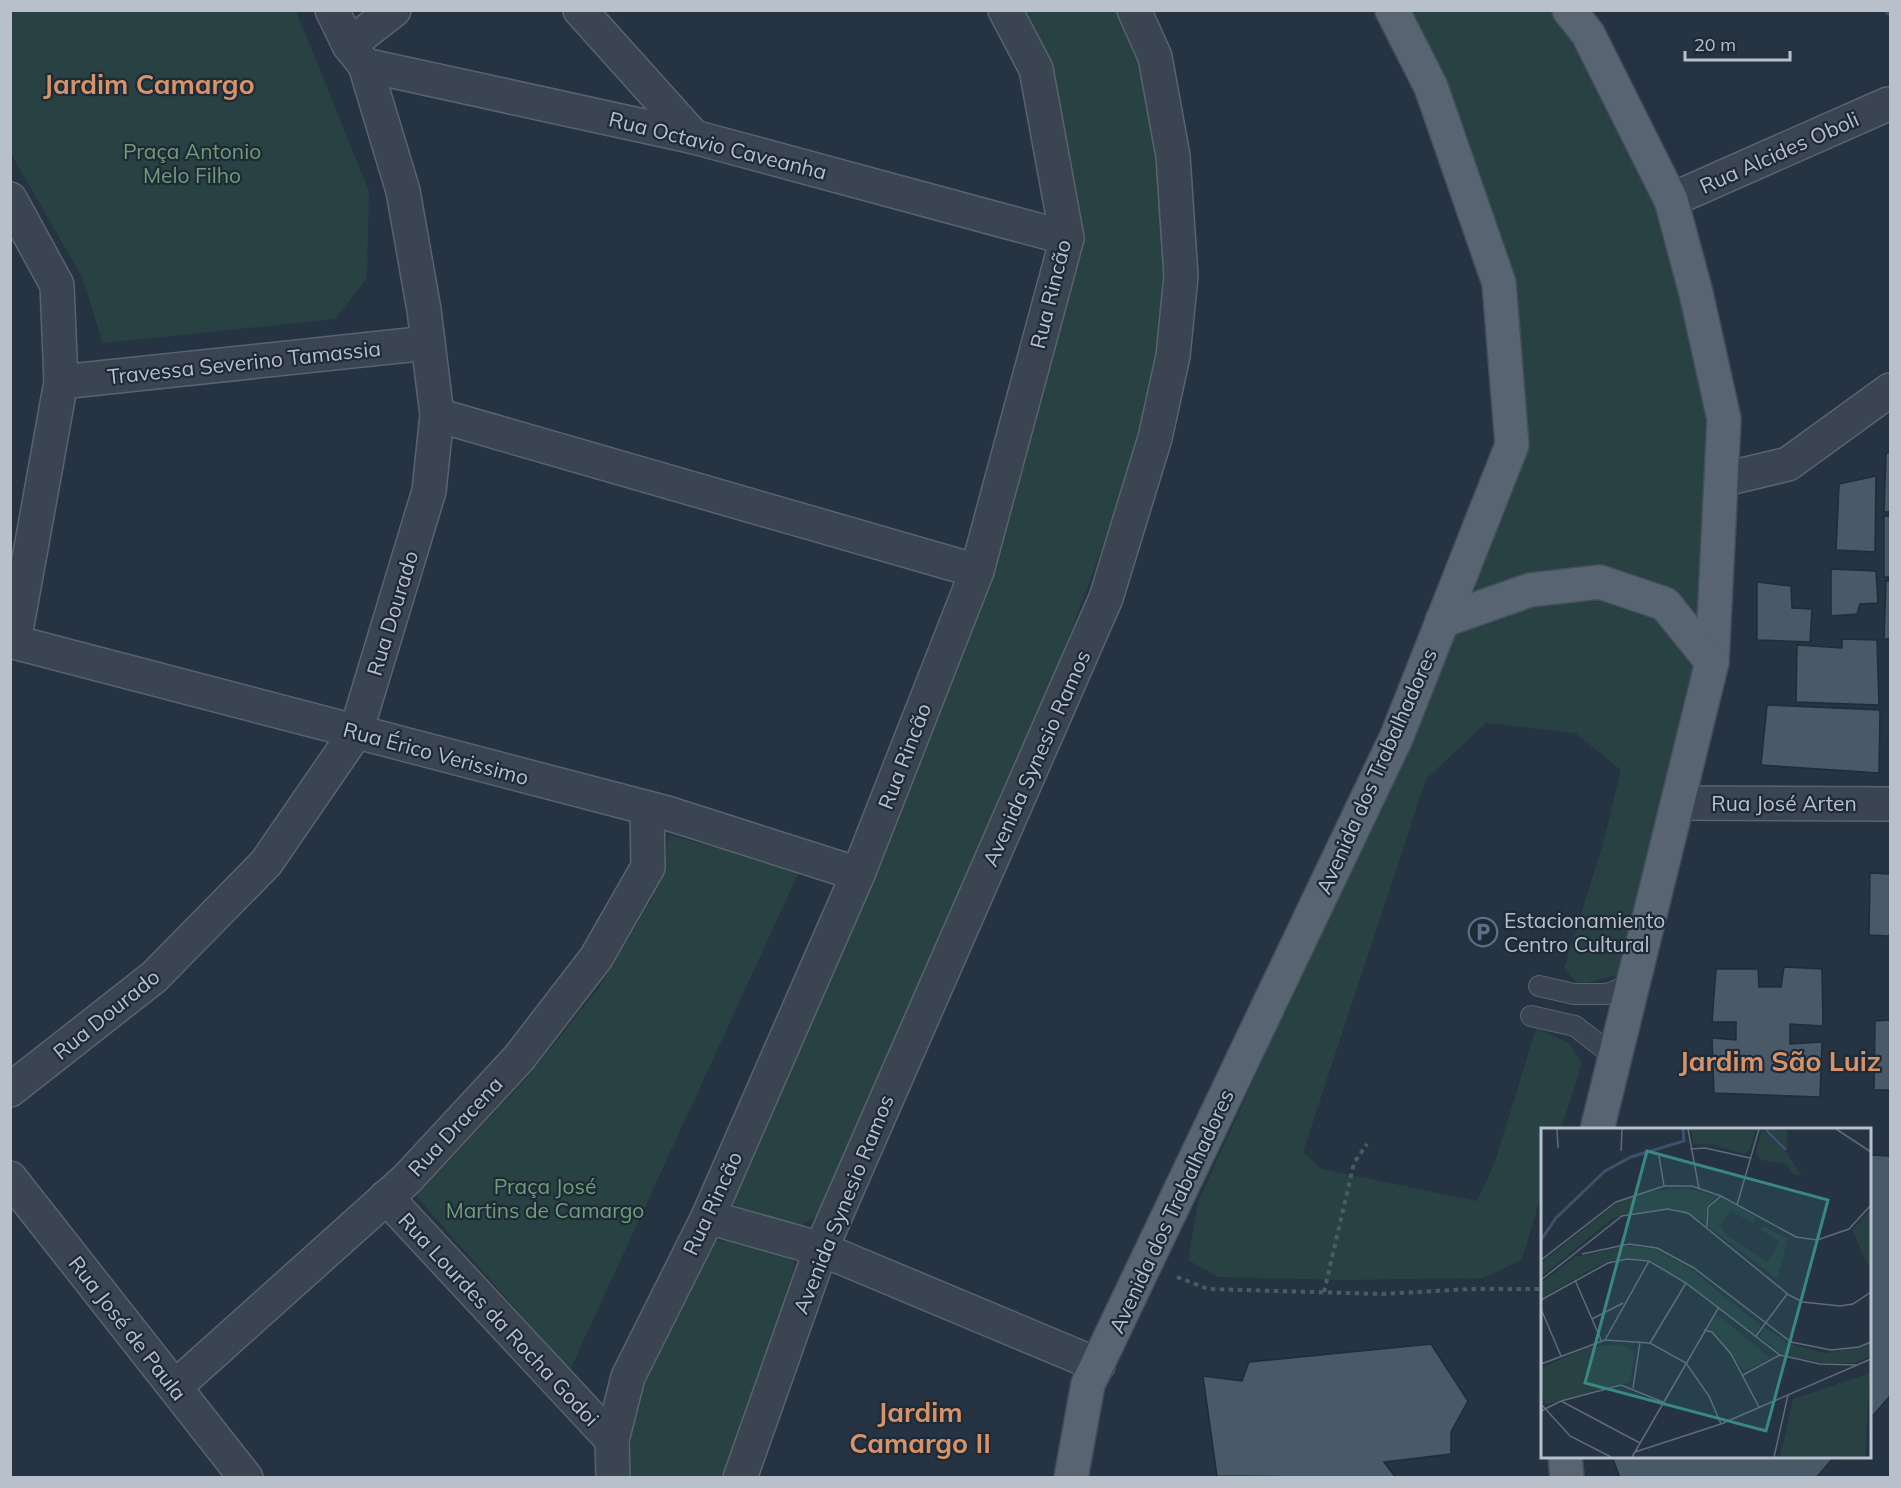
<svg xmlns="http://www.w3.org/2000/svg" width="1901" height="1488" viewBox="0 0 1901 1488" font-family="Mulish,sans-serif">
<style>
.green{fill:#284143}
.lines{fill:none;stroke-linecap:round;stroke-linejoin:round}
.stream{stroke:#3c526b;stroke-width:10}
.building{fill:#4a5968;stroke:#212c39;stroke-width:1.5}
.lane-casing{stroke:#59636f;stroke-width:22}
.street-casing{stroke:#59636f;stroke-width:36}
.primary-casing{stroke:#444e5b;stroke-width:36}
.path{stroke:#475e60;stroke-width:4;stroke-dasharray:4.5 4.5;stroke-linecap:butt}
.lane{stroke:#3b4552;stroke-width:20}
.street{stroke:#3b4552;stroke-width:33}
.primary{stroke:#596472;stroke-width:33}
.labels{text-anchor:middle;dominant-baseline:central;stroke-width:4.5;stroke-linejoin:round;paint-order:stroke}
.street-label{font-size:21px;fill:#b8c0cc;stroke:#1f2a37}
.park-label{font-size:21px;fill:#6f9d77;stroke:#1f2a37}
.poi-label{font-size:21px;fill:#b8c0cc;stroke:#1f2a37;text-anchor:start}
.district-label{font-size:27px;font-weight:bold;fill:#d69368;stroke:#1f2a37}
.inset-river{fill:none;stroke:#3c526b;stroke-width:3}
.inset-road{fill:none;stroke:#606b79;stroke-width:1.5}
.view{fill:#398886;fill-opacity:0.15;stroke:#398886;stroke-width:3}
.inset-edge{fill:none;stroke:#b8c0cc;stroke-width:3}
</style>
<rect width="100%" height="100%" fill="#263342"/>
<g class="green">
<path d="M10,11h286l73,180 -2,87 -32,41 -232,24 -21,-66 -71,-123z"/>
<path d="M1024,11h95l15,33 25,106 7,105 -12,135 -53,161 -68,181 -202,474 -36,24 -43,-10 -27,-24 354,-940z"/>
<path d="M1408,11h142l27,33 83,161 43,170 8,82 -7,170 -39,-41 -77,-18 -114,32 43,-294 -50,-172z"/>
<path d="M1620,598l45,24 36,38 -76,313 -46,12 -15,-17 38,-121 19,-77 -46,-37 -89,-10 -60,56 -123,373 19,17 155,32 18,-39 41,-134 33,15 13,20 -21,66 -19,1v62l-20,68 -39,18 -137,2 -128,-3 -30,-17 10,-58 247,-543 6,-31 94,-28z"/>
<path d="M669,835l131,35 -230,500 -154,-174 107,-114 76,-94 54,-91z"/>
<path d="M714,1241l43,2 37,17 -2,26 -66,191 -104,1 14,-84z"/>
</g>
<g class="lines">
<path class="stream" d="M1890,10v1"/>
</g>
<g class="building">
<path d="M1890,451v61h-6l2,-58z"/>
<path d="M1876,476l-1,76 -39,-2 3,-66z"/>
<rect x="1884" y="516" width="6" height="61"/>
<path d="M1831,569l45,2 2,32 -18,1 -3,10 -26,2z"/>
<path d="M1886,581h4v58h-6z"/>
<path d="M1757,582l34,4 1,22 20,1 -2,33 -53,-2z"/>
<path d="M1842,639l35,1 2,65 -83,-3 1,-57 45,3z"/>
<path d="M1767,705l113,5 -1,63 -118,-8z"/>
<path d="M1870,873l20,1v62l-21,-1z"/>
<path d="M1784,967l38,2 1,57 -33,-2v20l32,-2 -2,55 -106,-4 -2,-55 24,2v-18h-24l4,-53h42l1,18h22z"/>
<path d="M1890,1020v70h-16l1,-69z"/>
<path d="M1870,1155l20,1v240l-20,23z"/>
<path d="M1431,1344l37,57 -17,31v22l-67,8 12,16 -179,-2 -14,-100 39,5 7,-19z"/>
<path d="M1612,1456h223l-19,22h-196z"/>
</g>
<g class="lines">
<g class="lane-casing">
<g id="lane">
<path d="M1539,986l35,8h34l25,-11"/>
<path d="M1531,1016l44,10 31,24 6,18"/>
</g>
</g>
<g class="street-casing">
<g id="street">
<path d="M580,10l114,127"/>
<path d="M349,45l45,-35"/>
<path d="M365,65l329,72 373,101"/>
<path d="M10,199l47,86 4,97 -47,260"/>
<path d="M1671,200l217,-96"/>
<path d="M61,382l367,-39"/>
<path d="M437,415l540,156"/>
<path d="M1721,480l67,-16 102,-74"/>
<path d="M10,641l657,172 191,61"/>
<path d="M1678,803l212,1"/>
<path d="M10,1090l144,-113 112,-114 90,-131 73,-241 8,-76 -13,-105 -21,-119 -38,-126 -16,-20 -17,-35"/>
<path d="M10,1178l236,300"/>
<path d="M386,1197l226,243"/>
<path d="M708,1217l113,32 277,116"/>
<path d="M175,1387l232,-208 112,-121 77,-100 52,-91 -1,-59"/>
<path d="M613,1478l-1,-38 16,-63 80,-160 150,-343 119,-303 90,-333 -31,-169 -31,-59"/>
<path d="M740,1478l81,-229 285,-651 49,-160 18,-82 8,-80 -8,-120 -18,-99 -21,-47"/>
</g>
</g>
<g class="primary-casing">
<g id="primary">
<path d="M1569,10l19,24 83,166 25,93 28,126 -12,243 -115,468"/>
<path d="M1442,621l88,-31 70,-8 65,22 47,58"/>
<path d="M1565,1456l2,22"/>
<path d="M1071,1478l17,-94 309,-648 115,-291 -13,-162 -68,-196 -39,-77"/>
</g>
</g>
<g class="path">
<path d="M1177,1277l31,12 174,5 91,-5h69"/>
<path d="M1324,1292l30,-129 13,-19"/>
</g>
<use href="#lane" class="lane"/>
<use href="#street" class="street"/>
<use href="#primary" class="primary"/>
</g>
<defs>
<g id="parking-ring" transform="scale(1.5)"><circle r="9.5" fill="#1f2a37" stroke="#5c6f8a" stroke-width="1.5"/><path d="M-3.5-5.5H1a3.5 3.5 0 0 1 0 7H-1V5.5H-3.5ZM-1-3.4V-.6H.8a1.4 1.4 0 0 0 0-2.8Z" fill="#5c6f8a"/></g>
</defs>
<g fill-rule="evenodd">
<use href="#parking-ring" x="1483" y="932"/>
</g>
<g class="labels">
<g class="street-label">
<text transform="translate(718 145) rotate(14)">Rua Octavio Caveanha</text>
<text transform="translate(1779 152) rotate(-24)">Rua Alcides Oboli</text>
<text transform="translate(1050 294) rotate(-76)">Rua Rincão</text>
<text transform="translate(244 362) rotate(-6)">Travessa Severino Tamassia</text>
<text transform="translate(392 613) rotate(-73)">Rua Dourado</text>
<text transform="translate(436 753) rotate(15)">Rua Érico Verissimo</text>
<text transform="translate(904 756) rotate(-69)">Rua Rincão</text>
<text transform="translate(1036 758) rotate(-66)">Avenida Synesio Ramos</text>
<text transform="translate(1376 771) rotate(-66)">Avenida dos Trabalhadores</text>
<text x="1784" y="803">Rua José Arten</text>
<text transform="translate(106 1014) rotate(-39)">Rua Dourado</text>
<text transform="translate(455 1126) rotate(-47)">Rua Dracena</text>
<text transform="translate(712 1203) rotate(-65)">Rua Rincão</text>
<text transform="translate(843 1204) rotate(-68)">Avenida Synesio Ramos</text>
<text transform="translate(1171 1211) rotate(-65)">Avenida dos Trabalhadores</text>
<text transform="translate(499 1319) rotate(47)">Rua Lourdes da Rocha Godoi</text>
<text transform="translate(128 1328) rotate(52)">Rua José de Paula</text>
</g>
<g class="park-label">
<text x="192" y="151">Praça Antonio<tspan x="192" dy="24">Melo Filho</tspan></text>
<text x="545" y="1186">Praça José<tspan x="545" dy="24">Martins de Camargo</tspan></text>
</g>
<g class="poi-label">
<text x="1504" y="920">Estacionamiento<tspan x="1504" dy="24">Centro Cultural</tspan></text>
</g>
<g class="district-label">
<text x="149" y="84">Jardim Camargo</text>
<text x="1780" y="1061">Jardim São Luiz</text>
<text x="920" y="1412">Jardim<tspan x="920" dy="31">Camargo II</tspan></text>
</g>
</g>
<g transform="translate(1541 1128)">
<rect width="330" height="330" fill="#263342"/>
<path d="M150,1h65l-6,21 -6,4 -30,-9 -21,-1zM226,1h20v19zM221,2l25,23 15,23 -9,-2 -7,-10 -25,-4 -6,-6zM145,60l31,8 -11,12v15l-34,-15 -59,10 -72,59v-14l76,-60 25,-11zM180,69l35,20 -2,7 -23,-13 -10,14 5,10 42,27 11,-20 -19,-13 3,-3 25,13 -11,40 -68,-52 1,-22zM330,81v62l-19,-41zM86,118l27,3 34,18 73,59 -7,8 -103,-74 -31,-2 -21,7 -58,33v-15l34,-26zM176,186l53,44 -26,13 -36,-42zM223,199l24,16 37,10 46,-9v12l-17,7h-30l-40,-8 -25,-19zM79,216l15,9 -5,29 -84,22 -5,-9v-27l45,-20zM329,245l-5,84h-85l13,-58z" fill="#284143"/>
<path class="inset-river" d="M225,2l20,20M0,112l15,-22 49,-47 26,-14 53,-16 -1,-12"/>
<path class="inset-road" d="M16,1l1,19M147,1l11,60M295,1l35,23M149,21l15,-1 45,10M80,23l1,-22M118,28l5,30M196,77l22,-76M166,99l1,-20 13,-11M41,126l47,-10 28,4 37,20 97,74 40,8 28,-3 12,-5M0,132l75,-58 48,-16h28l29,10 75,41 21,3 32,-11 22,-24M0,152l81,-64 46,-7 20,4 101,82 14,7 37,4 13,-2 18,-12M34,152l27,62M0,172l67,-37 19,-4 22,2 37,22 94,72 40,9 36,1M0,181l20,47M51,191l31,-16M163,202l8,2 19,22 28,53M215,208l31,-42M64,212l44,-79M109,215l36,-60M0,236l64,-24 45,3 36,20 23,33 12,28M202,247l37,-20M92,260l7,-46M20,273l79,42M0,276l29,32 41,21M0,283l20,-10 60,-16 42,17M94,324l86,-28 150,-65M91,329l87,-150M233,329l14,-62"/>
<path class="view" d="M106,23l181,49 -62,231 -181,-48z"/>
<rect width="330" height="330" class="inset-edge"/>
</g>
<rect width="1901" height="1488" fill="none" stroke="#b8c0cc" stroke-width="24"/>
<path d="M1685 51v9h105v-9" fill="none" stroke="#b8c0cc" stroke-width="3"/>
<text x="1694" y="51" font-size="18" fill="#b8c0cc" stroke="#1f2a37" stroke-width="4.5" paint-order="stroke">20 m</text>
</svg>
